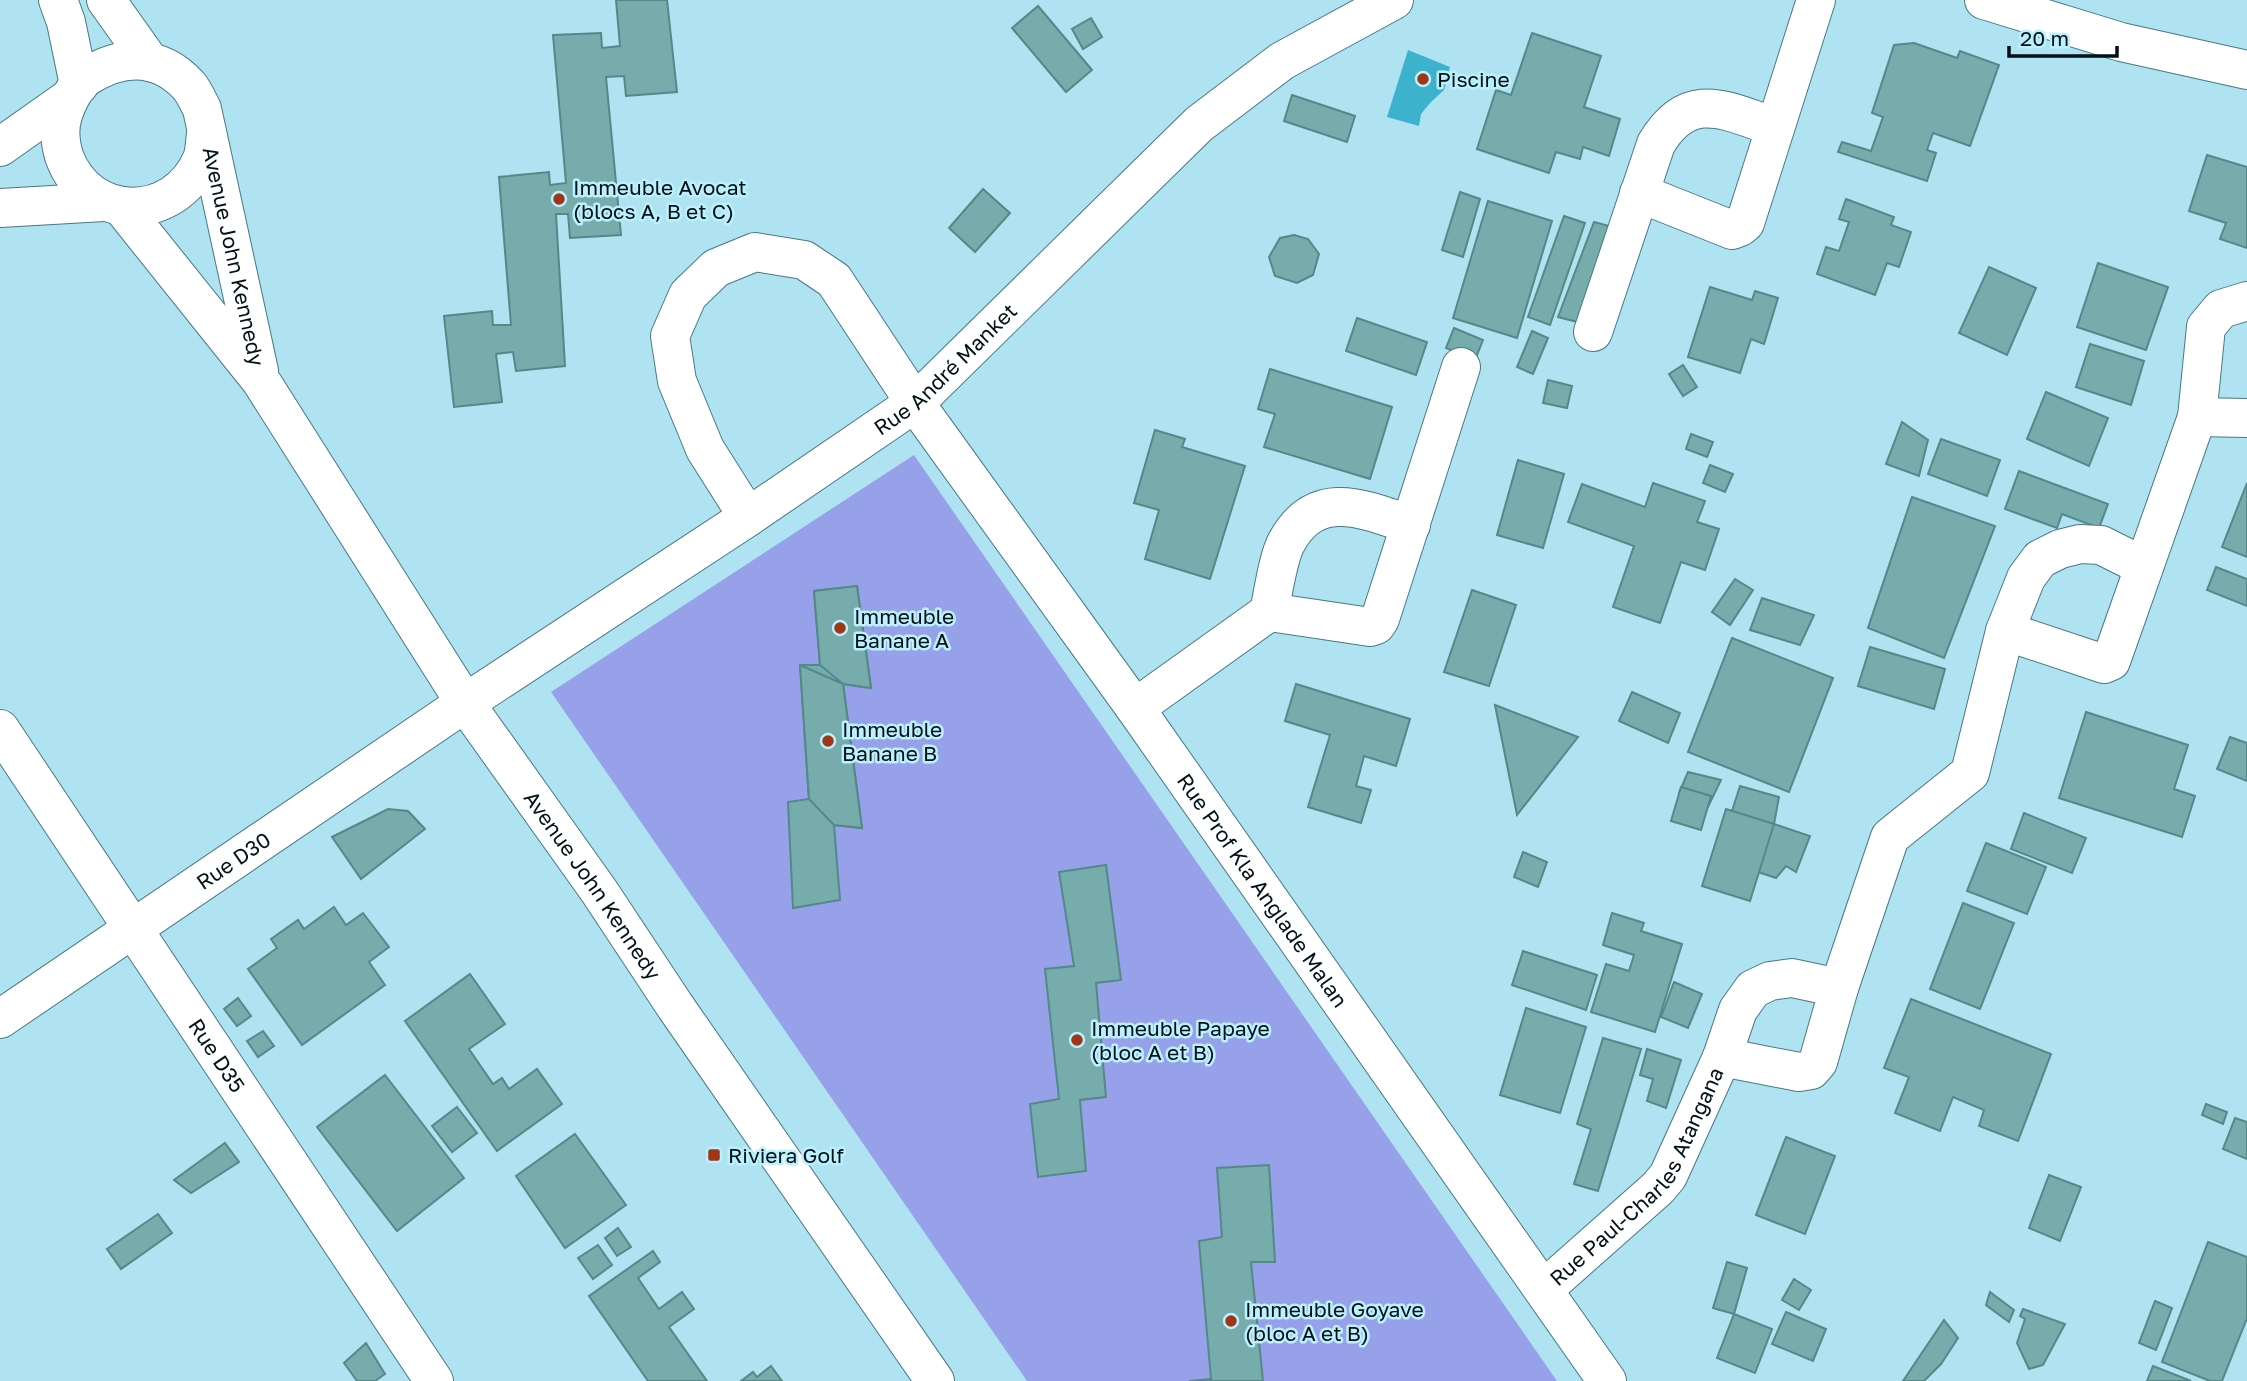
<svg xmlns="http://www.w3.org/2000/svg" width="2247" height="1381" viewBox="0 0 2247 1381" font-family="'Golos Text',sans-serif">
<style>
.green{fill:#96a1ea}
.water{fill:#3db2cd}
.building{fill:#76acac;stroke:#548889;stroke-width:2}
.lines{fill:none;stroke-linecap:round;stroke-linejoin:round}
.minor-casing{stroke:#477885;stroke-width:40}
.major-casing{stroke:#477885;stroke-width:40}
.minor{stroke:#fff;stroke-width:38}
.major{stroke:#fff;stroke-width:38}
.poi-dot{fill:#9e3617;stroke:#bcf0fe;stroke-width:2.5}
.labels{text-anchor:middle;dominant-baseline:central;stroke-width:5;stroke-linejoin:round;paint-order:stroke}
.poi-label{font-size:21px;fill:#011116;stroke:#bcf0fe;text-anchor:start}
.street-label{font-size:21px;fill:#011116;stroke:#bcf0fe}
</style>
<rect width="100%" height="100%" fill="#afe3f1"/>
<path class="green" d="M914,455l643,926h-530l-476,-689z"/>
<path class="water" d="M1408,50l42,17 -6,23 -14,13 -9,11 -2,12 -32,-9z"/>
<g class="building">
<path d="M616,0h51l10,92 -51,4 -2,-20 -18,1 15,158 -51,3 -2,-24h-12l9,152 -49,5 -3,-19 -17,2 6,48 -48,5 -10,-91 48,-5 1,14h18l-12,-148 50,-5 1,13 16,-2 -13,-148 48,-2 1,15 18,-2z"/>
<path d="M1038,6l54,64 -26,22 -54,-64z"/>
<path d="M1091,18l11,19 -19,12 -11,-20z"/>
<path d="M1532,33l69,23 -17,51 36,12 -11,37 -26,-9 -3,12 -24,-7 -7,21 -72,-24 19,-59 15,5z"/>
<path d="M1914,43l43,15 3,-7 39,14 -29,81 -37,-13 -6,17 9,3 -9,28 -89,-29 4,-10 29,9 12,-34 -11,-4 22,-68z"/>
<path d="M1292,95l63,21 -8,26 -63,-21z"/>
<path d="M2207,155l40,12v81l-27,-9 6,-16 -37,-12z"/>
<path d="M983,189l27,24 -35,39 -26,-24z"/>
<path d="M1460,192l20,7 -17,58 -21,-7z"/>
<path d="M1846,199l48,18 -3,8 20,7 -12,35 -12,-4 -12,32 -58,-21 9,-27 13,4 10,-29 -10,-3z"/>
<path d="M1488,201l64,20 -35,117 -64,-20z"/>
<path d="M1564,216l21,7 -35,102 -22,-8z"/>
<path d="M1594,222l26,7 -35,95 -27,-7z"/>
<path d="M1294,235l14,4 11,15 -6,21 -16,8 -22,-7 -6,-19 11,-19z"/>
<path d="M2098,263l70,24 -22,63 -69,-23z"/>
<path d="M1989,267l47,21 -29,67 -48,-22z"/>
<path d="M1710,287l42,13 3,-9 23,7 -14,46 -13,-5 -11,34 -52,-16z"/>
<path d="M1357,318l70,24 -11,33 -70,-24z"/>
<path d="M1454,328l29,12 -8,20 -29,-12z"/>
<path d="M1532,331l16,7 -15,36 -16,-7z"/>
<path d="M2090,344l54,17 -13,44 -55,-18z"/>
<path d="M1683,365l14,22 -14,9 -14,-22z"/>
<path d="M1270,369l122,38 -22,72 -106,-32 11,-33 -17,-5z"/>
<path d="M1548,380l24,6 -5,22 -24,-5z"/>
<path d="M2046,392l62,26 -19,48 -62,-27z"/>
<path d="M1902,422l26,18 -9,36 -33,-12z"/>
<path d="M1155,430l30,9 -3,8 63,19 -35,113 -65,-20 14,-49 -25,-7z"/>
<path d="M1691,434l22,8 -6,15 -21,-8z"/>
<path d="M1941,439l59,21 -13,36 -59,-22z"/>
<path d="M1518,460l46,14 -21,74 -46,-13z"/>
<path d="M1710,465l23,9 -8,18 -22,-9z"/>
<path d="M2019,471l89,33 -9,24 -37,-14 -5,14 -52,-19z"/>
<path d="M1653,483l52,18 -8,21 22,7 -14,41 -24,-8 -21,61 -47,-16 21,-61 -66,-24 14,-38 63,23z"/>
<path d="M2247,483v74l-25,-10z"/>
<path d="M1912,497l83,29 -51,132 -76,-30z"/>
<path d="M2216,567l31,12v27l-40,-16z"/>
<path d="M1735,579l18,11 -23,35 -18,-13z"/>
<path d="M857,586l14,102 -28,-4 19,144 -28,-3 6,75 -47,8 -5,-106 21,-3 -9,-134h20l-6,-74z"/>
<path d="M857,586l14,102 -28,-4 -23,-19 -6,-74z"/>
<path d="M1472,590l44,15 -27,81 -45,-14z"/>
<path d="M1762,598l52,17 -14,30 -50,-15z"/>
<path d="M1732,638l101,40 -44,114 -101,-40z"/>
<path d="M1870,647l75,22 -11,40 -76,-23z"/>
<path d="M800,665l43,19 19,144 -28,-3 -25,-26z"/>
<path d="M1296,684l114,35 -14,47 -32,-10 -8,30 15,4 -10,33 -53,-16 22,-72 -45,-14z"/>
<path d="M1632,692l48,21 -12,30 -49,-22z"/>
<path d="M1495,705l83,32 -61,78z"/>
<path d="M2086,712l102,33 -14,44 21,7 -13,41 -123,-39z"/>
<path d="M2230,737l17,6v38l-30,-12z"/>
<path d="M1688,772l33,8 -13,27 -29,-14z"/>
<path d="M1740,786l39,11 -5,27 36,12 -14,36 -10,-6 -10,12 -39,-13 -19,-10z"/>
<path d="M1681,787l30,9 -10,34 -30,-9z"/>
<path d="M388,809l20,2 17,18 -64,50 -29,-42z"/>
<path d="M1726,809l48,15 -24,77 -48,-15z"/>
<path d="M2024,813l62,25 -14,35 -61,-24z"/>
<path d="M1986,843l60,24 -19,47 -60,-23z"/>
<path d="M1523,852l24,10 -9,25 -24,-10z"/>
<path d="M1106,865l15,115 -25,3 10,114 -26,3 6,71 -48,6 -8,-73 29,-5 -14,-130 29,-3 -15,-94z"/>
<path d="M1963,903l51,20 -34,86 -50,-20z"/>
<path d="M334,907l12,18 17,-12 26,34 -20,15 16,23 -83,60 -54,-76 29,-21 -6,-9 27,-19 6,9z"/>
<path d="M1612,913l32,10 -3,8 41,13 -27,88 -64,-20 15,-48 23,7 5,-16 -31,-10z"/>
<path d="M1523,951l74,24 -11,35 -74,-25z"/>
<path d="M470,974l35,50 -36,25 24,35 9,-6 7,11 28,-20 25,35 -65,47 -92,-130z"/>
<path d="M1674,982l28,12 -14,34 -27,-11z"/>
<path d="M238,998l13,18 -14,10 -13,-17z"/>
<path d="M1911,999l140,55 -33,87 -39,-15 5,-16 -31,-13 -13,34 -45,-18 14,-36 -25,-9z"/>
<path d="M1526,1008l60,19 -26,86 -60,-18z"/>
<path d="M263,1031l11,15 -16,11 -11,-16z"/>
<path d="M1603,1038l38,11 -43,142 -24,-7 17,-55 -14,-5z"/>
<path d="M1647,1049l34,11 -15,48 -19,-7 6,-22 -13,-4z"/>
<path d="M385,1075l79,103 -67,53 -80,-104z"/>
<path d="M2206,1104l21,8 -4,12 -21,-9z"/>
<path d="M457,1107l20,26 -25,19 -20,-26z"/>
<path d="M2235,1118l12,4v37l-24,-10z"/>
<path d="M575,1134l51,71 -61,43 -49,-72z"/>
<path d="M1786,1137l49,19 -30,78 -49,-19z"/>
<path d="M225,1143l14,19 -48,31 -17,-13z"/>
<path d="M1269,1165l6,97h-24l12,119h-74l22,-2 -12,-138 23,-4 -5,-69z"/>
<path d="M2049,1175l32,12 -21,54 -31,-13z"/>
<path d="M158,1214l14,19 -51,36 -14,-20z"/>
<path d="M618,1228l13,19 -14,9 -12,-18z"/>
<path d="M2208,1242l39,15v61l-25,63h-12l-48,-19z"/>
<path d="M598,1245l14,20 -19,14 -15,-21z"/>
<path d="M653,1251l7,11 -22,16 21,31 23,-17 12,17 -25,18 38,54h-59l-59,-85z"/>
<path d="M1727,1262l20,6 -13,46 -21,-6z"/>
<path d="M1794,1279l17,11 -12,20 -17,-10z"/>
<path d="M1990,1292l24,18 -5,12 -23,-17z"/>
<path d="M2155,1301l17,7 -16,42 -17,-7z"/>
<path d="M2023,1309l42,15 -22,41 -14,4 -12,-26 8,-24 -5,-3z"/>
<path d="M1786,1312l40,17 -13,32 -41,-17z"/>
<path d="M1734,1314l38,15 -17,44 -38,-15z"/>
<path d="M1944,1320l14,18 -17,26 -17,17h-21z"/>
<path d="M366,1343l19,31 -10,7h-18l-13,-18z"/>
<path d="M771,1366l11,15h-41l12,-9 4,5z"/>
<path d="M2153,1366l38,15h-44z"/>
</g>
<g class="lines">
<g class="minor-casing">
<g id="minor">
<path d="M1984,0l137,42 126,28"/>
<path d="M1639,193l93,37 8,-3 5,-4 71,-223"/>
<path d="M1593,332l63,-188c33,-56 70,-33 119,-17"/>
<path d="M2197,417l50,1"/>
<path id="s1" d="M748,517l-43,-68 -28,-68 -7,-45 18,-41 28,-27 39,-16 49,8 30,20 81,123 220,305 472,673"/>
<path d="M1269,612l101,15 6,-2 4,-6 81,-252"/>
<path d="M2005,631l99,33 7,-3 86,-244 9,-90 15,-18 26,-8"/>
<path d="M1135,708l134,-96c4,-18 9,-54 17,-69 30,-56 78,-34 125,-18"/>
<path id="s2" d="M0,729l434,652"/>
<path id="s3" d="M0,1019l465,-316 283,-186 167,-114 284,-279 83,-63 112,-61"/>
<path d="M1722,1057l77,15 12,-2 7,-8 21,-74 51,-151 80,-64 35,-142 21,-53 14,-19 20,-10 20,-5 21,1 42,21"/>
<path id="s4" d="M1544,1289l114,-101 10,-12 54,-119 16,-47 15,-21 17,-8 22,-3 47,10"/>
</g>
</g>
<g class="major-casing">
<g id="major">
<path d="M58,0l8,22 13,63"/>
<path d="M106,0l44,62"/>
<path id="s5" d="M206,133c-1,8 -1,18 -4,26 -27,64 -114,64 -138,-3 -4,-13 -5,-28 -1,-41 5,-15 12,-30 25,-39 35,-22 72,-22 101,10 5,6 9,15 13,23l57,262"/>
<path d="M0,147l68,-48"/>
<path id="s6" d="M121,206l140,175 204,322 134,188 76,115 260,375"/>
<path d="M0,208l104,-6"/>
</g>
</g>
<use href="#minor" class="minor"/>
<use href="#major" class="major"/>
</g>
<g class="poi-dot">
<circle cx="1423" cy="79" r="7"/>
<circle cx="559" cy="199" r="7"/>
<circle cx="840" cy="628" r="7"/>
<circle cx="828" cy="741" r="7"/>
<circle cx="1077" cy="1040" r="7"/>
<rect x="707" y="1148" width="14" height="14" rx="3.5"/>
<circle cx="1231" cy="1321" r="7"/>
</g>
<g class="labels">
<g class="poi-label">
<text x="1437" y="79">Piscine</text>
<text x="573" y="187">Immeuble Avocat<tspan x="573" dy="24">(blocs A, B et C)</tspan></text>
<text x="854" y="616">Immeuble<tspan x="854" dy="24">Banane A</tspan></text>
<text x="842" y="729">Immeuble<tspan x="842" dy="24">Banane B</tspan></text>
<text x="1091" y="1028">Immeuble Papaye<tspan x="1091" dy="24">(bloc A et B)</tspan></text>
<text x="728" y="1155">Riviera Golf</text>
<text x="1245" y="1309">Immeuble Goyave<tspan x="1245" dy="24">(bloc A et B)</tspan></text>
</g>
<g class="street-label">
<text stroke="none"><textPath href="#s5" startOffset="584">Avenue John Kennedy</textPath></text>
<text stroke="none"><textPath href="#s3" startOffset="1148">Rue André Manket</textPath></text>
<text stroke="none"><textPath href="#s3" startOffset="282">Rue D30</textPath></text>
<text stroke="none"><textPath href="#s6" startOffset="828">Avenue John Kennedy</textPath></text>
<text stroke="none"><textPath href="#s1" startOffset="1157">Rue Prof Kla Anglade Malan</textPath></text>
<text stroke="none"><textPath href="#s2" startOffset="392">Rue D35</textPath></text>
<text stroke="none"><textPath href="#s4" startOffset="149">Rue Paul-Charles Atangana</textPath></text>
</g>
</g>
<path d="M2009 46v10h108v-10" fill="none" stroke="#011116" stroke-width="3.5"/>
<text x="2020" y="46" font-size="21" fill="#011116" stroke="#bcf0fe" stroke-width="5" paint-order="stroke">20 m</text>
</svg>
